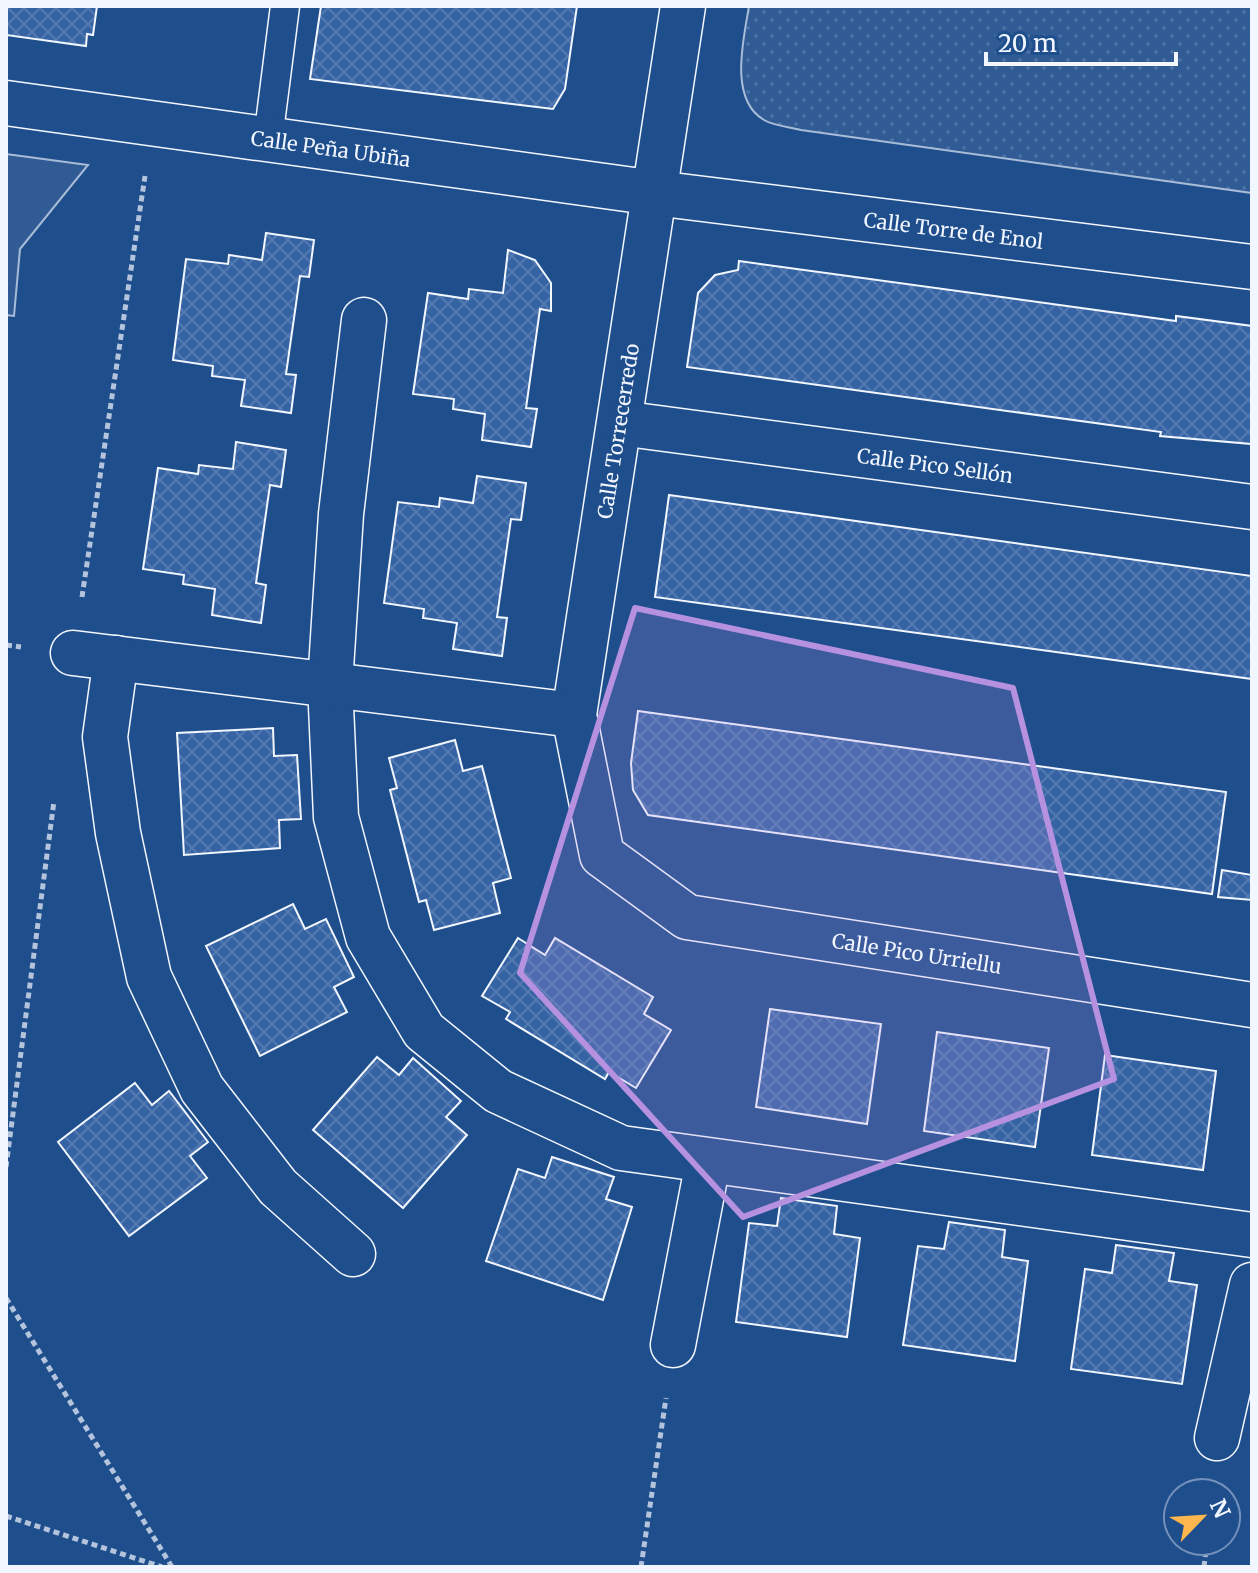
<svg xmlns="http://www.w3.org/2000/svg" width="1258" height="1573" viewBox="0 0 1258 1573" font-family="Merriweather,serif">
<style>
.park{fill:url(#park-dots);stroke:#a8bbd7;stroke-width:2}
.built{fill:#305b95;stroke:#a8bbd7;stroke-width:2}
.building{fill:url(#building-cross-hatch);stroke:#f2f6ff;stroke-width:2}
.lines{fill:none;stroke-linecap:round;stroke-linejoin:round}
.lane-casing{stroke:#f2f6ff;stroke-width:31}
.street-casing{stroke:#f2f6ff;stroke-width:47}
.path{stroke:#b3c4dc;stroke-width:5;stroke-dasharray:6 4;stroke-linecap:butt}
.lane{stroke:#1f4e8c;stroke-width:28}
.street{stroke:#1f4e8c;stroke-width:44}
.marked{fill:#b691df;fill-opacity:0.2;stroke:#b691df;stroke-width:6;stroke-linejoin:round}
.labels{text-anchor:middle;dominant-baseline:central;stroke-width:6;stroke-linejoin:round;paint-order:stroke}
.street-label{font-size:20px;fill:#f2f6ff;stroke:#1f4e8c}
</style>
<defs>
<pattern id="park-dots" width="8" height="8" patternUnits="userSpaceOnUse" patternTransform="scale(2)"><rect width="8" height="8" fill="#305b95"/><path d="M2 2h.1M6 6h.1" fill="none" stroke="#4e73a5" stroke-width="1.8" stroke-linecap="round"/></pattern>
<pattern id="building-cross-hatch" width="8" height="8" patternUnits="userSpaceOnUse" patternTransform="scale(2)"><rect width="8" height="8" fill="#3563a3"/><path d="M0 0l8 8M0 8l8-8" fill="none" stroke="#537ab1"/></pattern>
</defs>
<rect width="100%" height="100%" fill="#1f4e8c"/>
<path class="park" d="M749,6h503v187l-451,-63c-11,-3 -27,-4 -37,-10 -36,-21 -20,-82 -15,-114z"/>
<path class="built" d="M6,154l82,11 -68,84 -6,67 -8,-1z"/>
<g class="building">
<path d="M6,6h91l-4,29 -6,-1 -1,12 -80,-11z"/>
<path d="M321,6h256l-12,83 -12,20 -243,-30z"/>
<path d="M266,233l48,7 -5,37 -9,-1 -14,98 10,1 -5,38 -50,-7 4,-26 -33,-4 1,-10 -40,-6 13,-101 42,5 1,-9 33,5z"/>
<path d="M508,250l27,10 16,23v28l-11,-2 -14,99 11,1 -6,38 -49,-7 3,-26 -32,-5 1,-10 -41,-5 15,-101 40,6 1,-10 34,4z"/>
<path d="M739,261l437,60v-5l76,10v123l-1,-5 -91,-8 1,-4 -474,-65 11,-74 17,-18 23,-5z"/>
<path d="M236,442l50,8 -5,37 -11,-2 -14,98 10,2 -5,38 -49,-8 3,-26 -32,-5 1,-9 -41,-6 15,-101 40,6 1,-9 34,4z"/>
<path d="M477,476l49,7 -5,37 -10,-1 -14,98 10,1 -5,38 -49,-7 4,-26 -34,-5 1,-9 -40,-6 14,-101 41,5 1,-9 33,5z"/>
<path d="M669,495l583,81v103l-597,-82z"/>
<path d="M638,711l588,81 -14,102 -564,-79 -15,-25 -2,-27z"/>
<path d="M273,728l1,28 23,-1 4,64 -22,1 1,28 -96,7 -7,-122z"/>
<path d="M455,740l8,31 19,-5 29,112 -18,5 7,30 -66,17 -8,-30 -7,2 -29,-112 7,-2 -8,-30z"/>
<path d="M1222,870l30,5v25l-34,-3z"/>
<path d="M293,904l12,25 21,-10 28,58 -20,10 13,25 -87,44 -54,-110z"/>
<path d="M518,938l27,17 10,-17 98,59 -9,17 27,16 -35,58 -27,-16 -4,7 -99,-60 4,-7 -28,-16z"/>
<path d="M770,1009l111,15 -14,100 -111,-17z"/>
<path d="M937,1032l112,16 -14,99 -111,-16z"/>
<path d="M1105,1055l111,16 -13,99 -111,-15z"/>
<path d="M377,1057l22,18 14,-17 48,43 -15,16 21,18 -64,73 -90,-78z"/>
<path d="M135,1083l17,22 17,-14 20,26 19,25 -18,14 17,22 -78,58 -71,-94z"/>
<path d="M552,1157l62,20 -8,22 26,8 -29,93 -117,-39 32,-92 27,9z"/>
<path d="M781,1198l56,8 -3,28 26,4 -13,99 -111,-15 13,-99 28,3z"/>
<path d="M949,1222l56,8 -3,27 26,4 -13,100 -112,-16 15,-99 26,3z"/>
<path d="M1116,1245l58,8 -5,28 28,4 -15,99 -111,-15 14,-100 27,4z"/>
</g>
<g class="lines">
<g class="lane-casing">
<path id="lane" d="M268,139l17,-133"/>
</g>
<g class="street-casing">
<g id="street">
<path id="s1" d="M683,6l-109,709 28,140 85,62 565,88"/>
<path id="s2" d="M6,103l649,90 597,74"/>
<path d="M364,320l-23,194 -11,170 6,133 32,120 56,94 74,60 123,57 631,87"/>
<path id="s3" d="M620,423l632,84"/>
<path d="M73,653l501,62"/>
<path d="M116,658l-11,79 13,96 31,144 53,112 76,98 75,67"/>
<path d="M673,1345l35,-183"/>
<path d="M1217,1438l35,-153"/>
</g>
</g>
<g class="path">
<path d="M82,597l63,-421"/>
<path d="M6,645l15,2"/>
<path d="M6,1167l48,-366"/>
<path d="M6,1298l166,269"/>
<path d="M6,1516l156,51"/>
<path d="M641,1567l25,-169"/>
<path d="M1204,1567l3,-26"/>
</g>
<use href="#lane" class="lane"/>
<use href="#street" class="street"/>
</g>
<path class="marked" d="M635,608l378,80 101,391 -371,138 -223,-244z"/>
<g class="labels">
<g class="street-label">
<text stroke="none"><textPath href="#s2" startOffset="328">Calle Peña Ubiña</textPath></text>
<text stroke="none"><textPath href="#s2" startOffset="956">Calle Torre de Enol</textPath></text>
<text transform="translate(618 431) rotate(-81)">Calle Torrecerredo</text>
<text stroke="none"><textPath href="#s3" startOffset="318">Calle Pico Sellón</textPath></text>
<text stroke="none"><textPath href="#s1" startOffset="1198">Calle Pico Urriellu</textPath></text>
</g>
</g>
<rect width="1258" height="1573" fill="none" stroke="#f2f6ff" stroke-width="16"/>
<g transform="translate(1202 1517) rotate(65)"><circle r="38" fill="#1f4e8c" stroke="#7391ba" stroke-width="2"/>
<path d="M0-6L14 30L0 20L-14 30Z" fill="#ffb74d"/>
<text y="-12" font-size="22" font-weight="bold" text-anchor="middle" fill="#f2f6ff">N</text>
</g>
<path d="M986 52v12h190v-12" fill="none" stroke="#f2f6ff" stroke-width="4"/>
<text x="998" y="52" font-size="24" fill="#f2f6ff" stroke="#1f4e8c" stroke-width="6" paint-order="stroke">20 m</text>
</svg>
